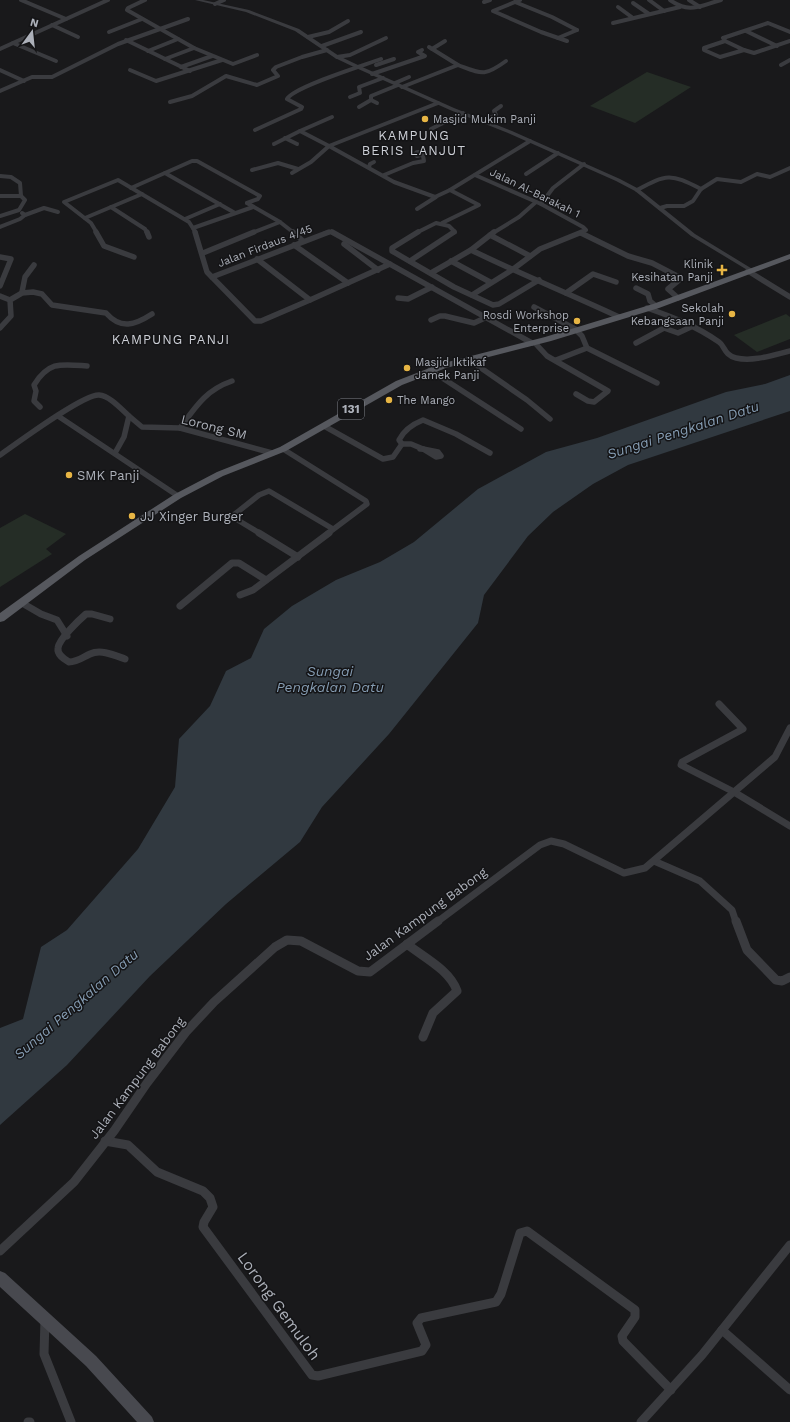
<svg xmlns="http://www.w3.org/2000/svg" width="790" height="1422" viewBox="0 0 790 1422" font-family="'Work Sans',sans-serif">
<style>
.green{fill:#252d26}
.water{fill:#313940}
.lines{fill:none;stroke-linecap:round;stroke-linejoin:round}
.minor-far3{stroke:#3a3b3f;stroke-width:4}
.minor-far2{stroke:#3a3b3f;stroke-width:5.5}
.minor-far1{stroke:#3a3b3f;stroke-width:7}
.minor{stroke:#3a3b3f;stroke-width:9}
.tertiary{fill:#3a3b3f;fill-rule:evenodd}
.secondary{fill:#48494f;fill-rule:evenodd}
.primary{fill:#56585e;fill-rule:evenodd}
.poi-dot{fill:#e7b544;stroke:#141416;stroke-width:1.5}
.labels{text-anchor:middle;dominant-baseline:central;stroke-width:3;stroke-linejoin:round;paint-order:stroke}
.far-poi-label{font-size:11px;fill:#acb0b9;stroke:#141416;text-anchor:start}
.far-street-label{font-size:11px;fill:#acb0b9;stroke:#141416}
.shield{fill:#141416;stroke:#7e8188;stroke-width:1}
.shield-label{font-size:12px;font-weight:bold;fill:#acb0b9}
.far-quarter-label{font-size:13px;letter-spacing:1px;fill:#cccfd6;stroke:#141416}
.street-label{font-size:13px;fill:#acb0b9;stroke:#141416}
.poi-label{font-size:13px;fill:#acb0b9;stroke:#141416;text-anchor:start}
.water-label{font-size:14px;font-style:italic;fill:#859cb2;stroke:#141416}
.near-street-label{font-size:16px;fill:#acb0b9;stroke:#141416}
</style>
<rect width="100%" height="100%" fill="#19191b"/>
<g class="green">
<path d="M647,72l44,15 -56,36 -45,-17z"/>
<path d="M786,314l4,3v22l-33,13 -23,-17z"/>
<path d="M25,514l41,20 -20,15 6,5 -52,33v-59z"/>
</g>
<path class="water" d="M790,375v36l-162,54 -35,19 -40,28 -25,24 -44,59 -6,28 -89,111 -67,73 -22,35 -74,62 -76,72 -83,89 -67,60v-97l23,-9 18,-72 26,-17 71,-81 37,-62 4,-48 31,-33 16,-35 25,-13 13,-29 28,-23 44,-26 44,-18 34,-20 64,-53 68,-37 51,-14 129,-46 39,-8z"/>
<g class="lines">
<g class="minor-far3">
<path d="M21,0l45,19"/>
<path d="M145,0l-17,8 -1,2 67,38 39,16 24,-9"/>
<path d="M520,0l-27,11 48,21 26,9"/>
<path d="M649,0l15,11"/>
<path d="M670,0c20,14 29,6 51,0"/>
<path d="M689,0l11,7"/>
<path d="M484,2l6,-2"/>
<path d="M515,2l37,15 25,13"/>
<path d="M633,3l16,11"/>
<path d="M215,4l9,-4"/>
<path d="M618,7l15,11"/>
<path d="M613,23l67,-16"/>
<path d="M52,25l26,12"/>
<path d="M746,31l31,15"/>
<path d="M109,32l33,-13"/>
<path d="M308,37l21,-5 19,-11"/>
<path d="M558,38l19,-8"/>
<path d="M126,40l64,31"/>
<path d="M725,41l-2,-3 45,-15 22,9"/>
<path d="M725,41l19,9 -24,7 -16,-7v-2z"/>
<path d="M13,43l43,18"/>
<path d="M322,46l39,-14"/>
<path d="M429,47l29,18"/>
<path d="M0,49l108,-49"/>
<path d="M432,49l13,-8"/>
<path d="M744,50l10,3 36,-12"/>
<path d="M148,51l30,-12"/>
<path d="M337,57l13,-2 36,-17"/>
<path d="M165,59l29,-11"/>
<path d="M376,65l18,-6"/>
<path d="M781,65l9,-5"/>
<path d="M181,67l31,-11"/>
<path d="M0,70l24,11"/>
<path d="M130,70l26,11 66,-21"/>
<path d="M372,74l53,-18 -7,-4 4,-2"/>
<path d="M395,83l14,-6"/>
<path d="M402,87l56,-22c24,9 26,12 48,-4"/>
<path d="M0,91l32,-14h20l66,-33 70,-25"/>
<path d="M350,97l10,-4 -1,-6 24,-9"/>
<path d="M170,102l22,-6 34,-20 31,9 21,-9 -5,-6 3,-3 26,-10 25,-7"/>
<path d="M377,103l-6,-3v-4l27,-11"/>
<path d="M438,103l-109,43 65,36 41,15 15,-7 80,-49"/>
<path d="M359,107l12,-7"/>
<path d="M482,121l14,-6 -2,-4 7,-5"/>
<path d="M431,129l32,-16"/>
<path d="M255,130l46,-21 1,-2 -15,-8c6,-12 78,-34 94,-40"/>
<path d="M285,138l12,6"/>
<path d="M274,144l26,-13"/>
<path d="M417,152h5l2,2 -7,2 -2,-2z"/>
<path d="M369,167l1,-3 4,-2"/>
<path d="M252,170l26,-7 20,6"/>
<path d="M165,173l70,40"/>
<path d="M292,173l19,-11 18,-16 -29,-15 32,-14"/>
<path d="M526,174l32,-21"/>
<path d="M384,175l29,-12 11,-2 -1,-5"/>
<path d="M475,175l66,29 42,23 3,3 -6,3"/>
<path d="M0,176l11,1 9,6 1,13"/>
<path d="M131,188l61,-27h5l63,35 -2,3 -11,4"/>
<path d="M637,190c30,-16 33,-17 64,-1"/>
<path d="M0,196h21l4,4 -6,10 -19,6"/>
<path d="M247,203l33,19 14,11"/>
<path d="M541,204l12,-16 31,-24"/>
<path d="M111,207l34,22 2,4"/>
<path d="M660,208l7,-2h17l9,-5 8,-12 16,-10 24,3 16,-8 13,3 20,-9"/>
<path d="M417,209l19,-12"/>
<path d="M25,215l19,-7 14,4"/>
<path d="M85,218l57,-24"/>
<path d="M185,219l35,-15"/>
<path d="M442,223l37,-18 -29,-15"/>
<path d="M0,227l20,-8 5,-4 -3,-2"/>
<path d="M193,228l60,-21"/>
<path d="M97,233l-6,-10 -27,-21 54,-22 71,42 7,11"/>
<path d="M252,233l28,-11"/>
<path d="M325,233l6,-1 3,1"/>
<path d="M416,233l20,-10 13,3 6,6 -2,1"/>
<path d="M493,233l26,-16 17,-15"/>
</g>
<g class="minor-far2">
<path d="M96,232l8,14 30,11"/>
<path d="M147,232l2,5"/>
<path d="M195,232l12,40 48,49h6l49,-21"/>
<path d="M293,232l10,9"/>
<path d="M332,232l200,111"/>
<path d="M418,232l-26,16v3l62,36 39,18 6,-1 40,-24"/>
<path d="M581,233l47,23 24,7 27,14v3l-11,9 10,9"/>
<path d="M490,235l40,21"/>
<path d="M344,244l34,26"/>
<path d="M294,245l54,38"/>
<path d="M471,250c49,24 99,44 148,67"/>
<path d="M203,253l51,-21"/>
<path d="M0,257l11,2 -11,27"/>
<path d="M257,259l53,41 80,-36"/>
<path d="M410,261l44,-29"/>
<path d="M451,261l39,21"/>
<path d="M748,271l42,26"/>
<path d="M431,273l40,-23 23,-18"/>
<path d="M212,277l117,-45"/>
<path d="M636,288l12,6 2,7 6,5"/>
<path d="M22,292l3,-15 9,-12"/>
<path d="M566,293l27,-19 23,8"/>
<path d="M472,295l40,-25 28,-21 42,-17"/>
<path d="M0,296l10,4"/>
<path d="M398,298l10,1 24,-12"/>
<path d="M534,307l43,23"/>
<path d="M647,308c26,9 49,18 72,34 6,4 5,13 17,16 17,4 37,-3 54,-7"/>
<path d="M431,320l9,-4h5l29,7 13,-6"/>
<path d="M0,328l11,-12 -1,-16 12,-7 11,-1 9,2 10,11 54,8c15,17 29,12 46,1"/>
<path d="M576,330l6,6 5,12 70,35"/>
<path d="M535,343l12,13 61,35 -14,11 -6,-1 -12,-7"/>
<path d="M636,343l28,-15 14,5 15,-7"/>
<path d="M468,359l59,41 23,19"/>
<path d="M556,360l31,-12"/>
<path d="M430,370l91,59"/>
<path d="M40,407l-6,-6 2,-10 -2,-6c15,-24 27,-21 53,-19"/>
<path d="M58,416l120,80"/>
<path d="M129,416l13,11 38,1 92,25"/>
<path d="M324,426l59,33 10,-2 9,-13h9l12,5"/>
<path d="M180,428c16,-22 26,-38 52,-47"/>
<path d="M402,444l-3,-4c5,-10 14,-16 24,-20l33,14 34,19"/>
<path d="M283,449l83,52 1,3 -40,30"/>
<path d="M420,449h3"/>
<path d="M423,449l15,3 3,4 -5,1z"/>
<path d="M0,455c16,-11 83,-61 99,-60 11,1 22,14 30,21l-5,21 -9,16"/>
<path d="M261,534l-25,-15 -1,-5 24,-19 10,-4 64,38"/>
</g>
<g class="minor-far1">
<path d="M259,533l39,24"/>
<path d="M240,595l13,-5 76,-57"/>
<path d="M22,603l19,11 16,6 10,16"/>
<path d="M180,606l52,-43h7l27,17"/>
<path d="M110,619l-18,-5h-6c-7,6 -27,25 -28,34 -1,7 6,11 11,14 9,0 14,-5 21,-8 11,-5 24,1 35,5"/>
<path d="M719,704l24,25 -61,33 -1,3 53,27 56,34"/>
<path d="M654,861l46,20 32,29 4,12"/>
<path d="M437,922l103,-77 11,-4 13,3 60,29 21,-5 130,-111 15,-29"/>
</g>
<g class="minor">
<path d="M736,921l11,29 29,30 6,1 8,-4"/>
<path d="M407,944c16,13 43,26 50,47l-24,22 -10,24"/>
<path d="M105,1141l23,4 29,27 46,19 7,7 3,9 -9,15 -1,5 109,148 6,1 104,-25 4,-6 -9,-22 4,-5 75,-16 5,-8 19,-61 7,-2 108,79v7l-13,19 1,5 48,49"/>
<path d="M0,1251l74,-69 40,-51 33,-48 39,-51 28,-30 61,-55 12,-7 14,1 57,30 12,1 68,-51"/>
<path d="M45,1319l-1,35 27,68"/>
<path d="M722,1330l68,60"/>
<path d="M28,1422h2"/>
<path d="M641,1422l61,-67 88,-110"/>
</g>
<path class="tertiary" d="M195,0h8l46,10 50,19 40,27 21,10 94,42 58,23 108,48 19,10 56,45 59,36 -5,1 -58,-35 -56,-45 -19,-10 -108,-48 -58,-23 -94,-42 -21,-10 -40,-27 -49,-19z"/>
<path class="secondary" d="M0,1271l5,2 91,83 56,61 2,5h-17l-51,-56 -86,-79z"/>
<path class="primary" d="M790,254v5l-131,49 -108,33 -105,27 -44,17 -116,66 -63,25 -42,22 -96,62 -81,61 -4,1v-9l79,-57 96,-62 42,-22 63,-25 116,-66 44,-17 105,-27 108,-33z"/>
</g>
<g class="poi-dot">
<circle cx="425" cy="119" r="4"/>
<path d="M720 264h4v4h4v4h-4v4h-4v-4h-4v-4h4z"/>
<circle cx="732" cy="314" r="4"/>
<circle cx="577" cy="321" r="4"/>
<circle cx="407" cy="368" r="4"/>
<circle cx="389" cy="400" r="4"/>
<circle cx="69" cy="475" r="4"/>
<circle cx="132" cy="516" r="4"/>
</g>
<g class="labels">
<g class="far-poi-label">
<text x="433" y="119">Masjid Mukim Panji</text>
<text x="713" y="264" text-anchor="end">Klinik<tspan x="713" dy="13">Kesihatan Panji</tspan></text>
<text x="724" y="308" text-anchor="end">Sekolah<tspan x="724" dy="13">Kebangsaan Panji</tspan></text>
<text x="569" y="315" text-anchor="end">Rosdi Workshop<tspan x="569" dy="13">Enterprise</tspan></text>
<text x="415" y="362">Masjid Iktikaf<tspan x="415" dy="13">Jamek Panji</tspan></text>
<text x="397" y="400">The Mango</text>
</g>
<g class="far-street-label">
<text transform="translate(535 193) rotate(26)">Jalan Al-Barakah 1</text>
<text transform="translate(265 246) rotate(-21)">Jalan Firdaus 4/45</text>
</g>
<rect class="shield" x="338" y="399" width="26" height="20" rx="3"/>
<g class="shield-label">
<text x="351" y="409">131</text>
</g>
<g class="far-quarter-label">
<text x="414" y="135">KAMPUNG<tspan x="414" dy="15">BERIS LANJUT</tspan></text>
<text x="171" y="339">KAMPUNG PANJI</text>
</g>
<g class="street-label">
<text transform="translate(214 427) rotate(14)">Lorong SM</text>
<text transform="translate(425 914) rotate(-36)">Jalan Kampung Babong</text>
<text transform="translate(137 1078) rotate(-53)">Jalan Kampung Babong</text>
</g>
<g class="poi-label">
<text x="77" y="475">SMK Panji</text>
<text x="140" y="516">JJ Xinger Burger</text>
</g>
<g class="water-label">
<text transform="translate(683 430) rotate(-18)">Sungai Pengkalan Datu</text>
<text x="330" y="671">Sungai<tspan x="330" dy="16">Pengkalan Datu</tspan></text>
<text transform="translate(76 1004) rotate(-41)">Sungai Pengkalan Datu</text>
</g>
<g class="near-street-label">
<text transform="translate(279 1306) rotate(54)">Lorong Gemuloh</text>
</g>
</g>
<g transform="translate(32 32) rotate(15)" stroke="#141416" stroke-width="3" paint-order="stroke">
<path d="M0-3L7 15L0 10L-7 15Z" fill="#acb0b9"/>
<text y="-6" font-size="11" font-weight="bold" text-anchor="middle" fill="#acb0b9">N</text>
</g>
</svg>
